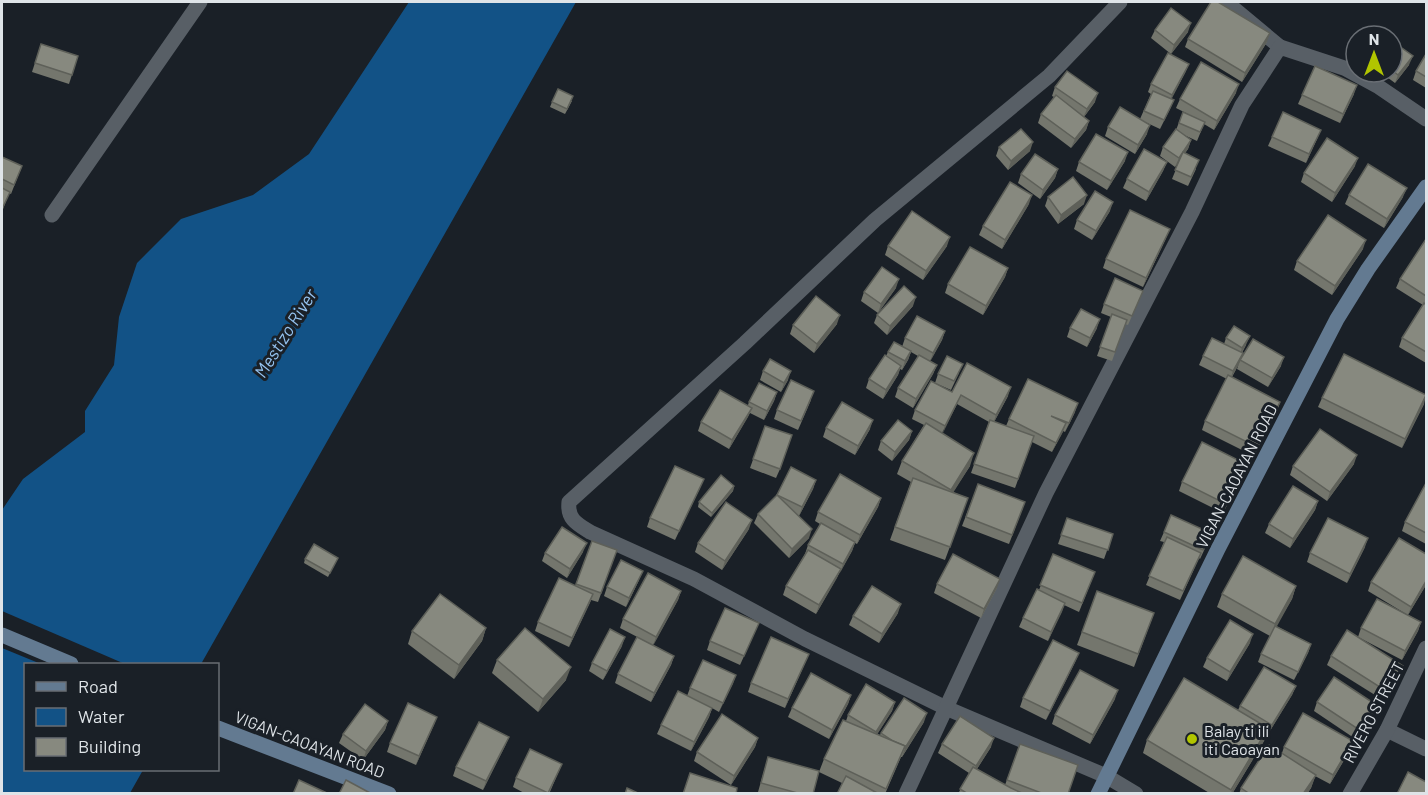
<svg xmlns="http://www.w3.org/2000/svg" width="1428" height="795" viewBox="0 0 1428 795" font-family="Barlow,sans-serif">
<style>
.water{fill:#125286}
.pier{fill:#1a2027}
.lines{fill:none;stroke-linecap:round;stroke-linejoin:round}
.street{stroke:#585f66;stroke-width:15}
.secondary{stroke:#637a91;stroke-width:15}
.wall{fill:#74766d}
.shaded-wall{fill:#5e6059}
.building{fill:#87897f;stroke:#5e6059;stroke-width:1.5}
.poi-dot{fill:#b1c500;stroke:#1a2027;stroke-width:2}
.labels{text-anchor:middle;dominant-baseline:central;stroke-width:6;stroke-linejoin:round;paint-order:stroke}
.street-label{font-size:16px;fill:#dfe4e8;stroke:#1a2027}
.poi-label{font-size:16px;fill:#dfe4e8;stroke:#1a2027;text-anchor:start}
.water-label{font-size:18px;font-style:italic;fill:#95c3f1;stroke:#1a2027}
</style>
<rect width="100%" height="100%" fill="#1a2027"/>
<path class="water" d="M409,2h167l-375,662h-175v106h117l-13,23 -128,1v-284l21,-31 62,-47v-21l29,-46 5,-48 18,-54 44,-44 72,-24 56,-41z"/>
<path class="pier" d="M2,611l123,53h-84l-39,-16z"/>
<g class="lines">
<g class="street">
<path d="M1120,2l-71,74 -174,144 -130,123 -176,159c-2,17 8,22 21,30l104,47 111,60 141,69 160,68 30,18"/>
<path d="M1226,2l54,45"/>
<path d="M52,215l148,-213"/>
<path d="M1387,730l39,19"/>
<path d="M906,794l140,-301 146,-281 50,-107 38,-58 64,21 35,19 47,32"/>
<path d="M1350,794l37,-64 39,-82"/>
</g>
<g class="secondary">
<path d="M2,635l69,29"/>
<path d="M218,728l171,66"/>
<path d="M1098,794l120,-245 119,-230 31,-50 58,-82"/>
</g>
</g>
<g class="wall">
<path d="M1155,30l33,2 -17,22 -20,-16z"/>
<path d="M1188,39l79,3 -25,40 -57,-35z"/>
<path d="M1392,41l17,24 -14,18 -15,-11h12z"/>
<path d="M41,44l37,12 -9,28 -37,-12z"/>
<path d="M1426,54v34l-13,-8 3,-9z"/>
<path d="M1189,64l-4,9 -14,26 3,1 -4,9 -10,20 -15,-7 2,12 -12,20 -30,-18 3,-9 32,-8 11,-25 -3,-2 3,-8z"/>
<path d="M1055,87l40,15 -11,15 5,4 -3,9 -15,18 -33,-25 3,-9 13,-17 -2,-1z"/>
<path d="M1236,93l-22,37 -10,-6 -7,17 -13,-6 7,5 -3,9 -3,4 11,16 -8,17 -16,-7 7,-17 -4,5 -15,-11 3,-9 13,-17 7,-18 5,2 -12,-6 4,-9z"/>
<path d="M1354,94l-14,29 -42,-19 4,-9z"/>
<path d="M572,101l-7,13 -15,-7 2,-5z"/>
<path d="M1321,130l-15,33 -38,-17 4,-9z"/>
<path d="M999,147l31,4 -22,19 -12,-14z"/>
<path d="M2,157l20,9 -11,28 -2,-1 -7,19z"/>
<path d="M1125,161l-18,29 -31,-19 3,-9z"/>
<path d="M1167,162l-4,9 -17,30 -23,-13 4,-9z"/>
<path d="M1355,166l-23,36 -31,-20 3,-9z"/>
<path d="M1058,169l-3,9 -15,21 -22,-16 3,-9z"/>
<path d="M1349,195l54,2 -19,31 -39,-24z"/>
<path d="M1048,197l36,7 -26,20 -13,-18z"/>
<path d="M1029,204l-27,45 -23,-14 4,-9z"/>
<path d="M1110,211l-18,29 -18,-11 3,-9z"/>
<path d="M1166,238l-23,49 -40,-19 3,-9z"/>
<path d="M1426,239v124l-27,-16 3,-9 21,-33 -27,-17 4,-9z"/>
<path d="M888,246h59l-24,34 -38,-25z"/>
<path d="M1363,249l-31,46 -38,-25 3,-9z"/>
<path d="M1008,268l-3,9 -22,38 -38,-22 3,-9z"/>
<path d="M896,288l-18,25 -17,-12 3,-9z"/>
<path d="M1143,291l-15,34 -3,-1 -13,37 -15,-5 14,-39 -10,-4 3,-9z"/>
<path d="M913,306l-26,29 -13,-12 3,-8z"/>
<path d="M837,324l-23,29 -24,-19 3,-9z"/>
<path d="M1070,328h27l-10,19 -20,-10z"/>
<path d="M945,331l-3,9 -12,21 7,4 -4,9 -20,34 -18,-11 3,-9 20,-32 -7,-4 -3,8 -6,10 -2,-1 -2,6 -15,24 -17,-11 3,-9 17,-23 2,-4 14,-5 3,-9z"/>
<path d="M1226,338l20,7 -4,8h1l-3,9 -8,15 48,25 -3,9 -23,45 -52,-26 3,-9 22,-42 -28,-14 4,-9 21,-12z"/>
<path d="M1240,360l41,6 -13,21 -31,-18z"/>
<path d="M763,371l25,9 -7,12 -21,-12z"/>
<path d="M959,373l-8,17 -16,-7 3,-9z"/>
<path d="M777,392l-3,9 -10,19 -14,-7 -21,36 -31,-18 3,-9 47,-17 1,-3z"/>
<path d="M952,392l56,4 -14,26 12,4 3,-7 66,-7 -10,20 -2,-1 -11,21 -20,-10 -17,46 -44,-15 18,-51 -32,-18 -15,29 28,33 -17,26 15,6 -23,62 -55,-20 21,-58 -14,-8 5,-13 22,-36 -12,-6 3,-9z"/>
<path d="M1322,398l102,6 -22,44 -84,-41z"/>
<path d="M811,400l-13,30 -24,-11 3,-9z"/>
<path d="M765,426l15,43 -4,9 -26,-10z"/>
<path d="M826,428l44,1 -15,26 -32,-18z"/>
<path d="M912,431l-3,9 -17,21 -14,-11 3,-9z"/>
<path d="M1246,464l-3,9 -20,40 -44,-22 3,-9z"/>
<path d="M1354,464l-27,37 -37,-26 3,-9z"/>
<path d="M816,480l-3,9 -14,27 10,22 -20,20 -35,-35 4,-9 19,-19z"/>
<path d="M1426,483v61l-24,-13 3,-9z"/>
<path d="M978,484l47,18 -16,42 -47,-18z"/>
<path d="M734,486l-1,5 -22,26 -13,-10 1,-5z"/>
<path d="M700,488l-25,52 -28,-13 3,-9z"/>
<path d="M881,498l-3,9 -21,37 -2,-1 -3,8 -36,63 -33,-19 3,-9 19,-32 3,-9 12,-21 -5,-3 3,-9z"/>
<path d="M1318,501l-3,9 -25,38 -25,-15 4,-9z"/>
<path d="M1067,518l46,16 -9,25 -46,-15z"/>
<path d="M749,529l-27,41 -27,-18 3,-9z"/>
<path d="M1164,532l44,10 -8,17 -1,-1 -19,42 -34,-15 18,-43 -4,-1z"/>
<path d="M592,541l25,9 -19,52 -7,-2 -22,47 -34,-16 3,-9 37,-36z"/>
<path d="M1365,547l-18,36 -40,-21 3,-9z"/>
<path d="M583,552l-16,26 -25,-17 3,-8z"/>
<path d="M1053,554l42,18 -16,40 -15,-7 -16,36 -29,-14 4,-9 16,-28z"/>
<path d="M338,558l-10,19 -24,-14 1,-4z"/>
<path d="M639,580l-13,27 -22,-11 3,-9z"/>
<path d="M1371,582l55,3 -18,30 13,7 -3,9 -16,29 -44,-23 3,-9 45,-14 -38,-23z"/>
<path d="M937,584l60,4 -16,30 -47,-25z"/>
<path d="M1296,586l-4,13 -16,27 35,18 -3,9 -14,27 -36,-18 3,-8 9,-18 -53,-29 5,-13z"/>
<path d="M681,591l-3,9 -25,45 21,11 -3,9 -20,37 -36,-19 3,-9 29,-32 -27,-14 3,-9z"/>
<path d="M1097,591l57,22 -20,54 -57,-22z"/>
<path d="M898,613l-19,30 -30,-18 4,-9z"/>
<path d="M486,628l-4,13 -28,38 -46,-35 4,-13z"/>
<path d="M755,632l-15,33 -33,-15 3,-9z"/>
<path d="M1250,643l-23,38 -24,-14 4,-9z"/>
<path d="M622,646l-19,34 -14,-9 3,-8z"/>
<path d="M1079,653l-4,9 -29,58 -26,-13 3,-9z"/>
<path d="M809,654l-24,54 -37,-16 3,-9z"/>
<path d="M1331,656l72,10 -4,9 -16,25 -56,-35z"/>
<path d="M497,660l69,20 -28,32 -46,-39z"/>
<path d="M736,675l-17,37 -7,-4 -3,9 -18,34 -34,-17 4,-9 26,-29 3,-8z"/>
<path d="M1296,686l-4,9 -24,39 -2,-1 -2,8 -32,53h-21l-68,-41 4,-13 91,-30 2,-4z"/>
<path d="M851,695l-3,9 -19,35 -41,-22 4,-9z"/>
<path d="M1115,699l-25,45 -38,-20 3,-9z"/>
<path d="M895,702l-3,9 -15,23 3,1 1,-2 43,-11 -22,35h-1l-16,37h-48l5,-11 -23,-11 5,-13 22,-38 2,-6z"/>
<path d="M1317,702l61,4 -4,9 -17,25 -43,-29z"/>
<path d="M437,717l-21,48 -29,-13 3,-9z"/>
<path d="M388,721l-3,9 -22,30 -24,-17 4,-9z"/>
<path d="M509,737l-4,9 -22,44 -30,-14 3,-9z"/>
<path d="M758,738l-3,9 -24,38 -37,-24 3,-9z"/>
<path d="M1353,741l-3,9 -20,34 -15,-8 -4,12 -4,6h-68l2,-6 41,-35 2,-6z"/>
<path d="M942,744l49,3 -14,22 28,16 15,-41 48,50h-110l11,-21 -31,-20z"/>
<path d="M768,757l45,37h-48l-7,-2z"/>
<path d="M562,764l-13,30h-23l-13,-7 3,-9z"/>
</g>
<g class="shaded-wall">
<path d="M1191,23l-3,9 -17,22 3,-9z"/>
<path d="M1270,33l-3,9 -25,40 3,-9z"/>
<path d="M1413,56l-4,9 -14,18 3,-8z"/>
<path d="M1189,64l-4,9 -16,31 3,-9z"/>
<path d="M1239,84l-3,9 -22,37 3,-9z"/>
<path d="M1357,85l-3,9 -14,29 3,-9z"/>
<path d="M1098,93l-3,9 -12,16 4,-9z"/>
<path d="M1089,121l-3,9 -15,18 4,-9z"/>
<path d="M1150,125l-3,9 -12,20 3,-9z"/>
<path d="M1321,130l-4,9 -11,24 3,-9z"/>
<path d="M1191,140l-3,9 -13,18 4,-9z"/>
<path d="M1033,142l-3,9 -22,19 3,-9z"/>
<path d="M1128,152l-3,9 -18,29 4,-9z"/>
<path d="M1358,158l-3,8 -23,36 3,-9z"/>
<path d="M1167,162l-4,9 -17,30 3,-9z"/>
<path d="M1058,169l-3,9 -15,21 3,-9z"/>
<path d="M1407,188l-4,9 -19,31 3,-9z"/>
<path d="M1032,195l-3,9 -27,45 3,-9z"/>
<path d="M1087,195l-3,9 -26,20 3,-9z"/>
<path d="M1113,202l-3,9 -18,29 4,-9z"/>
<path d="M1170,229l-4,9 -23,49 3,-9z"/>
<path d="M950,237l-3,9 -24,34 3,-9z"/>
<path d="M1366,240l-3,9 -31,46 3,-9z"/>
<path d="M1008,268l-3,9 -22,38 3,-9z"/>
<path d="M899,279l-3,9 -18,25 3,-9z"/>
<path d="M916,297l-3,9 -26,29 3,-9z"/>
<path d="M840,315l-3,9 -23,29 3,-9z"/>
<path d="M1100,319l-3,9 -10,19 3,-9z"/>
<path d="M945,331l-3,9 -12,22 3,-9z"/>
<path d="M1250,336l-4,9 -7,12 3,-9z"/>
<path d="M911,351l-3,9 -6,10 3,-9z"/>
<path d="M1243,353l-3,9 -10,18 3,-9z"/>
<path d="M1284,357l-3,9 -13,21 4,-9z"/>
<path d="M937,365l-4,9 -20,34 3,-9z"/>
<path d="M901,366l-3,9 -15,24 3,-9z"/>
<path d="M791,371l-3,9 -7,12 3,-9z"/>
<path d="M1011,387l-3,9 -15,28 3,-9z"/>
<path d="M777,392l-3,9 -10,19 3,-9z"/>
<path d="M961,395l-4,9 -15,31 3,-9z"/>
<path d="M1426,395l-2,9 -22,44 3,-9z"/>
<path d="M1280,402l-3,9 -23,45 3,-9z"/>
<path d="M1078,403l-3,9 -10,20 4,-9z"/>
<path d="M752,408l-4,9 -19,32 3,-9z"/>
<path d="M873,420l-3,9 -15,26 3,-9z"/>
<path d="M1066,423l-3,9 -11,20 4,-9z"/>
<path d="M912,431l-3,9 -17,21 3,-9z"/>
<path d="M974,453l-4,13 -24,38 5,-14z"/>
<path d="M1357,455l-3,9 -27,37 3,-9z"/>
<path d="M1246,464l-3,9 -20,40 3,-9z"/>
<path d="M816,480l-3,9 -14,27 3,-9z"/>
<path d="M734,486l-1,5 -22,26 1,-4z"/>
<path d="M881,498l-3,9 -21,37 3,-9z"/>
<path d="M1318,501l-3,9 -25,38 3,-9z"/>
<path d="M752,520l-3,9 -27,41 3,-9z"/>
<path d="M812,529l-3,9 -20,20 3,-9z"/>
<path d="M1368,538l-3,9 -18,36 3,-9z"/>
<path d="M855,542l-3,9 -12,22 3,-9z"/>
<path d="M587,543l-4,9 -16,26 3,-9z"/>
<path d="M841,569l-4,9 -21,36 3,-9z"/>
<path d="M643,571l-4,9 -13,27 3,-9z"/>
<path d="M1000,579l-3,9 -16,30 3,-9z"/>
<path d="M1426,581v4l-18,30 3,-8z"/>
<path d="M1296,586l-4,13 -21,38 4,-13z"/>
<path d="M681,591l-3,9 -25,46 3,-9z"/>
<path d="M593,594l-3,9 -21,44 3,-9z"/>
<path d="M1065,603l-3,9 -14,29 3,-9z"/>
<path d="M901,604l-3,9 -19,30 3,-9z"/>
<path d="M1421,622l-3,9 -16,29 3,-9z"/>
<path d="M486,628l-4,13 -28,38 5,-14z"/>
<path d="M1253,634l-3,9 -23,38 3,-9z"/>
<path d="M625,637l-3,9 -19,34 4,-9z"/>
<path d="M1311,644l-3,9 -14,27 4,-8z"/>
<path d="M1079,653l-4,9 -29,58 4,-9z"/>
<path d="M809,654l-24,54 3,-9z"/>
<path d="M674,656l-3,9 -20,37 3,-9z"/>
<path d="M1403,666l-4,9 -16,25 3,-9z"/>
<path d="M571,667l-5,13 -28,32 5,-13z"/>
<path d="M736,675l-3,9 -14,28 4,-9z"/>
<path d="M1296,686l-4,9 -24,39 4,-9z"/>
<path d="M1118,690l-3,9 -25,45 3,-9z"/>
<path d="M851,695l-3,9 -19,35 3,-9z"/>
<path d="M895,702l-3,9 -19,30 3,-9z"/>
<path d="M1378,706l-4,9 -17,25 4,-9z"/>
<path d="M712,708l-3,9 -18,34 3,-9z"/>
<path d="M927,713l-3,9 -22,35 3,-9z"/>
<path d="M437,717l-3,8 -18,40 3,-9z"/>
<path d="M388,721l-3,9 -22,30 3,-9z"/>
<path d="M1268,728l-4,13 -32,53h-2z"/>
<path d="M509,737l-4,9 -22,44 3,-9z"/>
<path d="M758,738l-3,9 -24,38 3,-9z"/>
<path d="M994,738l-3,9 -18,28 3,-9z"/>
<path d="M1353,741l-3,9 -20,34 3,-9z"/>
<path d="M1316,775l-5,13 -4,6h-4z"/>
</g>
<g class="building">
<path d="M1211,2h7l52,31 -25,40 -57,-34z"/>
<path d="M1171,8l20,15 -17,22 -19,-15z"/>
<path d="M1392,41l21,15 -15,19 -6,-5z"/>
<path d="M41,44l37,12 -6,19 -37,-12z"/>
<path d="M1168,53l21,11 -17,31 -21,-11z"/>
<path d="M1426,54v23l-10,-6z"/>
<path d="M1201,62l38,22 -22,37 -37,-22z"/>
<path d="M1315,66l42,19 -14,29 -41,-19z"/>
<path d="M1067,71l31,22 -11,16 -32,-22z"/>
<path d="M558,89l15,7 -6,13 -15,-7z"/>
<path d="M1153,91l21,9 -10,20 -20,-9z"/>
<path d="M1056,95l33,26 -14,18 -34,-25z"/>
<path d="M1120,107l30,18 -12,20 -30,-18z"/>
<path d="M1183,112l22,10 -5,10 -21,-9z"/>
<path d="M1283,112l38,18 -12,24 -37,-17z"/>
<path d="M1021,129l12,13 -22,19 -12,-14z"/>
<path d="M1176,129l15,11 -12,18 -16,-11z"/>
<path d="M1096,134l32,18 -17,29 -32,-19z"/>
<path d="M1327,138l31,20 -23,35 -31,-20z"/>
<path d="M1144,149l23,13 -18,30 -22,-13z"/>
<path d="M1183,152l16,8 -8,17 -16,-7z"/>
<path d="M1035,154l23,15 -15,21 -22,-16z"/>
<path d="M2,157l20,9 -8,19 -12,-6z"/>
<path d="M1368,164l39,24 -20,31 -38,-24z"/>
<path d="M1073,177l14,18 -26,20 -13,-18z"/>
<path d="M1010,182l22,13 -27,45 -22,-14z"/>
<path d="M2,188l8,4 -8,17z"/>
<path d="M1095,191l18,11 -17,29 -19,-11z"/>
<path d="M1130,210l40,19 -24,49 -40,-19z"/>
<path d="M912,211l38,26 -24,34 -38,-25z"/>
<path d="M1328,215l38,25 -31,46 -38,-25z"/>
<path d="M1426,239v57l-26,-17z"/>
<path d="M970,247l38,21 -22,38 -38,-22z"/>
<path d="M882,267l17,12 -18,25 -17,-12z"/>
<path d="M1115,278l28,13 -11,25 -28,-12z"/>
<path d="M904,286l12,11 -26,29 -13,-11z"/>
<path d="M816,296l24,19 -23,29 -24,-19z"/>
<path d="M1424,303l2,2v47l-24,-14z"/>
<path d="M1081,309l19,10 -10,19 -20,-10z"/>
<path d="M1112,314l15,6 -12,32 -15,-5z"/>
<path d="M917,316l28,15 -12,22 -28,-15z"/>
<path d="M1234,326l16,10 -8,12 -16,-10z"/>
<path d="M1212,338l31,15 -10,18 -30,-15z"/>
<path d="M1253,339l31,18 -12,21 -32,-18z"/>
<path d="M894,342l17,9 -6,10 -17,-9z"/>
<path d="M1344,354l82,41 -21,44 -83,-41z"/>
<path d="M885,355l16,11 -15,24 -17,-11z"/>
<path d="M919,355l18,10 -21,34 -18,-11z"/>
<path d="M947,356l16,8 -9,17 -16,-7z"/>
<path d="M770,359l21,12 -7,12 -21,-12z"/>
<path d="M967,363l44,24 -15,28 -35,-20 -16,31 -30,-16 16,-29 21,11z"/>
<path d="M1228,375l52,27 -23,45 -52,-26z"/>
<path d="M1028,379l50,24 -9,20 -18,-7 15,7 -10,20 -47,-24z"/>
<path d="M791,380l23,11 -13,30 -24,-11z"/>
<path d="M759,383l18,9 -10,19 -18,-9z"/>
<path d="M720,390l32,18 -20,32 -31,-18z"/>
<path d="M842,402l31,18 -15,26 -32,-18z"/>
<path d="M898,420l14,11 -17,21 -14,-11z"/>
<path d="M990,420l44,16 -16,43 -44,-15z"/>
<path d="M926,423l48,30 -23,37 -49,-29z"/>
<path d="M765,426l27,9 -12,34 -27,-10z"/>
<path d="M1320,429l37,26 -27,37 -37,-26z"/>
<path d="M1202,442l44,22 -20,40 -44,-22z"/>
<path d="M675,466l29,13 -25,52 -29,-13z"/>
<path d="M791,467l25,13 -14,27 -25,-12z"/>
<path d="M840,474l41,24 -21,37 -42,-23z"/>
<path d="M721,475l13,11 -22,27 -13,-11z"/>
<path d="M913,478l55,20 -18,49 -55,-20z"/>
<path d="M1426,483v50l-21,-11z"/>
<path d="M978,484l47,18 -13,33 -46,-18z"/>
<path d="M1293,486l25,15 -25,38 -24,-15z"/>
<path d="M777,495l35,34 -20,20 -34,-35z"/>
<path d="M726,502l26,18 -27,41 -27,-18z"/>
<path d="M1171,515l40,18 -8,17 -39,-18z"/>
<path d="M1067,518l46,16 -5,16 -47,-15z"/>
<path d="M1328,518l40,20 -18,36 -40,-21z"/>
<path d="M821,523l34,19 -12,22 -35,-19z"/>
<path d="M562,527l25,16 -17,26 -25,-16z"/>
<path d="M1167,537l34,16 -18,38 -34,-15z"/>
<path d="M1399,538l27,16v27l-15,26 -40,-25z"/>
<path d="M592,541l25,9 -16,43 -25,-9z"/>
<path d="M314,544l24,14 -8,15 -25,-14z"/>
<path d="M808,550l33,19 -22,36 -33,-19z"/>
<path d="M953,554l47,25 -16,30 -47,-25z"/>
<path d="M1053,554l42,18 -13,31 -42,-18z"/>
<path d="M1243,556l53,30 -21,38 -53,-30z"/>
<path d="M621,560l22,11 -14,27 -22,-11z"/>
<path d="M648,573l33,18 -25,46 -33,-18z"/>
<path d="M559,578l34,16 -21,44 -34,-16z"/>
<path d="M872,586l29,18 -19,30 -29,-18z"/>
<path d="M1037,589l28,14 -14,29 -28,-14z"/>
<path d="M1097,591l57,22 -16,41 -56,-22z"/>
<path d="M440,594l46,34 -27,37 -47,-34z"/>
<path d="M1377,599l44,23 -16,29 -44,-23z"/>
<path d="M725,608l34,15 -15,33 -34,-15z"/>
<path d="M1230,620l23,14 -23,38 -23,-14z"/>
<path d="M1275,626l36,18 -13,28 -37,-18z"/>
<path d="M525,628l46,39 -28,32 -46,-39z"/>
<path d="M610,629l15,8 -18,34 -15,-8z"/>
<path d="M1347,630l56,36 -17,25 -55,-35z"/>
<path d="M637,637l37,19 -20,37 -36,-19z"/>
<path d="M771,637l38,17 -21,45 -37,-16z"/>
<path d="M1053,640l26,13 -29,58 -27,-13z"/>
<path d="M703,660l33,15 -13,28 -33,-15z"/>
<path d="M1264,667l32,19 -24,39 -32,-19z"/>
<path d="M1080,670l38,20 -25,45 -38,-20z"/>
<path d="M811,673l40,22 -19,35 -40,-22z"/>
<path d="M1334,677l44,29 -17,25 -44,-29z"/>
<path d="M1184,678l84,50 -37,62 -84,-50z"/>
<path d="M866,684l29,18 -19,30 -28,-17z"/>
<path d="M678,691l34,17 -18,34 -33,-17z"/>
<path d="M904,698l23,15 -22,35h-1l1,-2 -12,-5 -12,-8z"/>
<path d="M408,703l29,14 -18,39 -29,-13z"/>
<path d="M365,704l23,17 -22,30 -23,-17z"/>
<path d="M1303,713l50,28 -20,34 -49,-28z"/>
<path d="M722,714l36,24 -24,38 -37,-24z"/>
<path d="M960,716l34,22 -18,28 -34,-22z"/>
<path d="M843,720l62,26 -19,43 -62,-30z"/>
<path d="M479,722l30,15 -23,44 -30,-14z"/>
<path d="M1020,744l58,21 -10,29h-24l-37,-14z"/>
<path d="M1269,745l47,30 -13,19h-53l-9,-6z"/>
<path d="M530,749l32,15 -14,29 -32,-15z"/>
<path d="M768,757l51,14 -6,23h-12l-40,-11z"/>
<path d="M973,767l38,21 13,6h-56l-8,-5z"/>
<path d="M1408,772l18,10v12h-29z"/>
<path d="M690,773l47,15 -1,6h-53z"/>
<path d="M846,776l33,18h-42z"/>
<path d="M299,780l30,14h-36z"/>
<path d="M346,780l26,14h-33z"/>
<path d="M627,788l13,6h-15z"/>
</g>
<circle class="poi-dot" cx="1192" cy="739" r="6"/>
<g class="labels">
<g class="street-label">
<text transform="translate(1236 476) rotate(-63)">VIGAN-CAOAYAN ROAD</text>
<text transform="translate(1373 712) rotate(-62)">RIVERO STREET</text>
<text transform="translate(310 744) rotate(21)">VIGAN-CAOAYAN ROAD</text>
</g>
<g class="poi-label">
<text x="1204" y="730">Balay ti ili<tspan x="1204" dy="18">iti Caoayan</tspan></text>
</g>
<g class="water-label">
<text transform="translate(285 333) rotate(-58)">Mestizo River</text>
</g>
</g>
<rect width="1428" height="795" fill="none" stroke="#dfe4e8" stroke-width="6"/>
<rect x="24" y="663" width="195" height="108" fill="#1a2027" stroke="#696e74" stroke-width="1.5"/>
<rect x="36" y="682" width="30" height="9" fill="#637a91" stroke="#696e74" stroke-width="1.5"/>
<text x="78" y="693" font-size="18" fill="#dfe4e8">Road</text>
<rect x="36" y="708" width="30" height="18" fill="#125286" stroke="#696e74" stroke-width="1.5"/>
<text x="78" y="723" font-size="18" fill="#dfe4e8">Water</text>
<rect x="36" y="738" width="30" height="18" fill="#87897f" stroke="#696e74" stroke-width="1.5"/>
<text x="78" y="753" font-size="18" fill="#dfe4e8">Building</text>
<g transform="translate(1374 54)"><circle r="28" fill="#1a2027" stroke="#696e74" stroke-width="1.5"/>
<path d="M0-4.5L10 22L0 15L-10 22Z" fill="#b1c500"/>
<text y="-9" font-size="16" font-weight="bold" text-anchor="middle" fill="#dfe4e8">N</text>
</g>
</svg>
